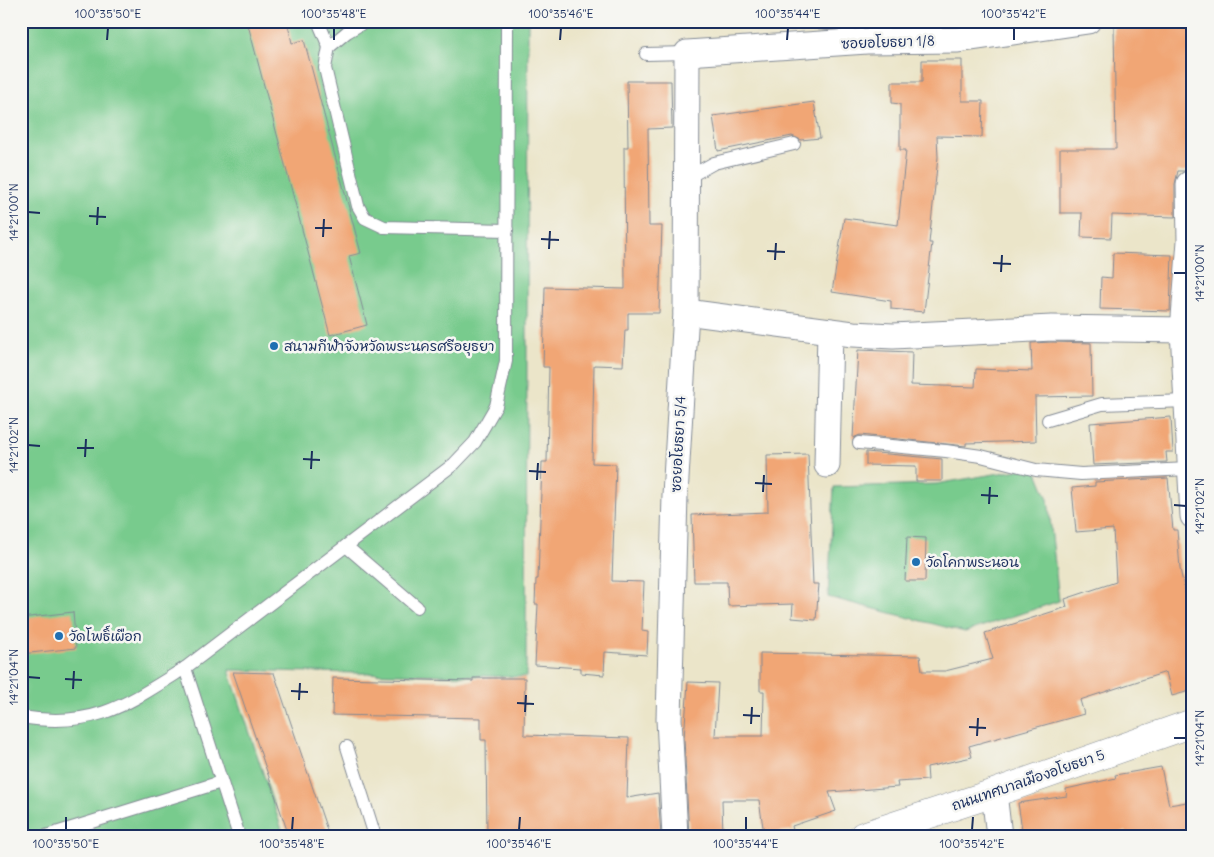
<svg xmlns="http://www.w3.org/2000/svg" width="1214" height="857" viewBox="0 0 1214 857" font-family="Delius,'Playpen Sans Thai',sans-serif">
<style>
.green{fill:#78cb8d;stroke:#4a7d76}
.building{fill:#f1a675}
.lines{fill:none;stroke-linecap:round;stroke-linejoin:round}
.service-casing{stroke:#838a94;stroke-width:14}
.minor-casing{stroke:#838a94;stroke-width:27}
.tertiary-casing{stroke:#838a94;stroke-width:29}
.service{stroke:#fff;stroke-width:12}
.minor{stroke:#fff;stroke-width:25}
.tertiary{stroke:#fff;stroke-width:28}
.ticks{fill:none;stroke:#1b2f5e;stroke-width:2}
.poi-dot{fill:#1f6fb2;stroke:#f6f6f2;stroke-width:2}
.labels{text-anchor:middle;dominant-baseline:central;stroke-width:5;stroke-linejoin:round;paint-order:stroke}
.street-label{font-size:14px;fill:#1b2f5e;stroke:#f6f6f2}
.poi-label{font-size:14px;fill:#1b2f5e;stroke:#f6f6f2;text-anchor:start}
.neatline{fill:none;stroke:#1b2f5e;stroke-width:2}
.ticks-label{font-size:12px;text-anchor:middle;fill:#1b2f5e}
</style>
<rect width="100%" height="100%" fill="#f6f6f2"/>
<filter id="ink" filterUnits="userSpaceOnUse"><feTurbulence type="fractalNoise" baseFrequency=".02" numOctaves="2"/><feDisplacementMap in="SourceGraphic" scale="10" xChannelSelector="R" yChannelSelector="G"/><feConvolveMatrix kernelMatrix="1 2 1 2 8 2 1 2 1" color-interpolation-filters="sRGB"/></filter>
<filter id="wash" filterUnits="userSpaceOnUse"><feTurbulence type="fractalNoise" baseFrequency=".0096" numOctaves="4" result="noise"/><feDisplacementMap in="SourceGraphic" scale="20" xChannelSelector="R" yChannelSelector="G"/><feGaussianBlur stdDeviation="1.12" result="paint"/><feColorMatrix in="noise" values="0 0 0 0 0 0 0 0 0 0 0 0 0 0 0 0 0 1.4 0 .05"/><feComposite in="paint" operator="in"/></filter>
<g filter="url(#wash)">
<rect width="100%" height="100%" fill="#ebe5c9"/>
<g class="green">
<path d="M21,21h507l-2,656 -297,-7 55,166h-263z"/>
<path d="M1035,467l13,32 11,102 -94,31 -137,-35 6,-110 102,-3z"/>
</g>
<g id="blocks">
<g class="building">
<path d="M247,21h40l5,22 12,-3 57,213 -12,3 18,69 -37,10z"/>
<path d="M1114,26h78l1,145h-15l-3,13v33l-63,-2 -1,23 -30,-1 1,-24h-22v-64h56z"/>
<path d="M922,60h40v41h21l-1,36 -45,-1 1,21 -9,86h3l-8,69 -33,-3v-8l-59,-9 12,-74 54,7 8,-75h-6v-46l-8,-1v-21h30z"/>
<path d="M627,81h44l1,47 -24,1 1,97h13l-3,87h-31v17h-3l-2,36 -29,-1 -2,98 24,1 -4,117 32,1 -2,49 6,1 -1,23 -42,-3 -1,23 -23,-2v-5l-46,-3 3,-61h-3l1,-25h2l4,-117h5l2,-95h-6l2,-80 80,2 -1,-142h4z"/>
<path d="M814,102l6,36 -19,2 -9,-4 -74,15 -5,-35z"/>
<path d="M1113,253l59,2 -2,56 -70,-2 1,-32 11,1z"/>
<path d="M1052,342l39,1 1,53 -57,1 1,44 -70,2v3l-106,-11 -7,3 5,-88 54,2 -1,33 64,2 1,-18 56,2 -1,-28z"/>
<path d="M1171,417l2,35h-7l1,10 -74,3 -3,-42z"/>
<path d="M866,452l76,7v22h-26v-15l-50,-1z"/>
<path d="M808,454l5,130h6l-3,36 -24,-2 1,-14 -65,2 -1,-24h-33l-2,-67 76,-3 -1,-57z"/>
<path d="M1168,478l5,52h4l3,39 13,59v62l-21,6 -6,-24 -86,28 4,14 -115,32 3,11 -45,10 1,13 -31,2 1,5 -69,5 7,19 -44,15 1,4 -29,4 -5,-34h-37l1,36h-34l-5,-97 4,-57 30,1 -3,53h48l1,-45h-4v-38l160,3 2,15h23l48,-12 -8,-26 82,-26 -2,-8 51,-17 -3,-53 -37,3 -4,-44 23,-2v-4z"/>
<path d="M907,537l19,1 -1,43h-20z"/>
<path d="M73,612l3,36 -55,6v-36z"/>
<path d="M233,672l41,1 55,163h-40z"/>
<path d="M333,678l140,3v-3h52l-1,57 105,3 -2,60 31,-5 3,43h-174l-1,-96h-5v-22l-149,-3z"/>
<path d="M1161,767l8,38 24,-4v35h-66l-1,-5 -23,5h-80l-5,-33 49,-7 -1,-7 50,-11 -1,-3z"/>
</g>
</g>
</g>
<g filter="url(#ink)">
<use href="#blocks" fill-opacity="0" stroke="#838a94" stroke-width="1"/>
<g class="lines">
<g class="service-casing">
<g id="service">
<path d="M318,21l11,26"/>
<path d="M366,21l-19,11 -18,15 -4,21 33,138 7,12 19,9 123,3"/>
<path d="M646,54l41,-1"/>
<path d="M687,178l27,-15 80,-19"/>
<path d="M1048,420l54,-16 85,-3"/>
<path d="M859,443l87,8 35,5 55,14 45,4 108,-5"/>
<path d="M346,546l71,61"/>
<path d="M185,668l54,168"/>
<path d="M21,717c73,12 105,-12 164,-49l269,-204 21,-22 21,-36 10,-45 1,-340"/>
<path d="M347,747l28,89"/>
<path d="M46,836l175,-54"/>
</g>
</g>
<g class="minor-casing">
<g id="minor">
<path d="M1189,184l1,57 -7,89 10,186"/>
<path d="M686,312l167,22 40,2 159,-8 131,2"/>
<path d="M827,465l3,-134"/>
<path d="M994,793l5,43"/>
<path d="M675,836l-6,-117 6,-224 11,-183 1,-259 180,-12 91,-1 130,-19"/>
</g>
</g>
<g class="tertiary-casing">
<path id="tertiary" d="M863,836l131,-43 199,-70"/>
</g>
<use href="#service" class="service"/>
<use href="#minor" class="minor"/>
<use href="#tertiary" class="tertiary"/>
</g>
</g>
<path class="ticks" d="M107,40l1,-12M334,40v-12M560,40l1,-12M787,40l1,-12M1014,40v-12M28,212l12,1M89,216l17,1M97,225l1,-18M315,228h17M323,237l1,-18M541,239l18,1M549,249l1,-18M767,251l18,1M775,260l1,-17M993,263l18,1M1001,272l1,-17M1174,273h12M28,445l12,1M77,448h17M85,457l1,-18M303,459l17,1M311,469l1,-18M529,471l17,1M537,480l1,-17M755,483l17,1M763,492l1,-17M981,495l17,1M989,504l1,-17M1174,505l12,1M28,677l12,1M65,679l17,1M73,689l1,-18M291,691l17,1M299,700l1,-17M517,703l17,1M525,712l1,-17M743,715l17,1M751,724l1,-17M969,727l17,1M977,736l1,-18M1174,738h12M66,830v-13M292,830l1,-13M519,830l1,-13M746,830v-13M972,830l1,-13"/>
<g class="poi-dot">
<circle cx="274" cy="346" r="5"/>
<circle cx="916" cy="562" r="5"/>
<circle cx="59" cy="636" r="5"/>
</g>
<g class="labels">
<g class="street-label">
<text transform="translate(888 42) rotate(-2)">ซอยอโยธยา 1/8</text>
<text transform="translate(678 444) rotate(-87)">ซอยอโยธยา 5/4</text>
<text transform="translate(1028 780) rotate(-19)">ถนนเทศบาลเมืองอโยธยา 5</text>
</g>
<g class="poi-label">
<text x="284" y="346">สนามกีฬาจังหวัดพระนครศรีอยุธยา</text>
<text x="926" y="562">วัดโคกพระนอน</text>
<text x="69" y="636">วัดโพธิ์เผือก</text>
</g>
</g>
<rect width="1214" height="857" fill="none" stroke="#f6f6f2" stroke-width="55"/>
<rect x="28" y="28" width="1158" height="802" class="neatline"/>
<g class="ticks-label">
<text x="108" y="18">100°35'50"E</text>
<text x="334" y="18">100°35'48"E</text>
<text x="561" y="18">100°35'46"E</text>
<text x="788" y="18">100°35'44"E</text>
<text x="1014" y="18">100°35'42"E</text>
<text transform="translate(14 212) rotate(-90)" y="4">14°21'00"N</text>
<text transform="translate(1200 273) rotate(-90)" y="4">14°21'00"N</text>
<text transform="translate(14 445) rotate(-90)" y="4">14°21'02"N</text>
<text transform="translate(1200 506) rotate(-90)" y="4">14°21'02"N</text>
<text transform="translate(14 677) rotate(-90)" y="4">14°21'04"N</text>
<text transform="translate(1200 738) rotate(-90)" y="4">14°21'04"N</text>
<text x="66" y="848">100°35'50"E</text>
<text x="292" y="848">100°35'48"E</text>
<text x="519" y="848">100°35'46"E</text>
<text x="746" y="848">100°35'44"E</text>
<text x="972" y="848">100°35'42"E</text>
</g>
</svg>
